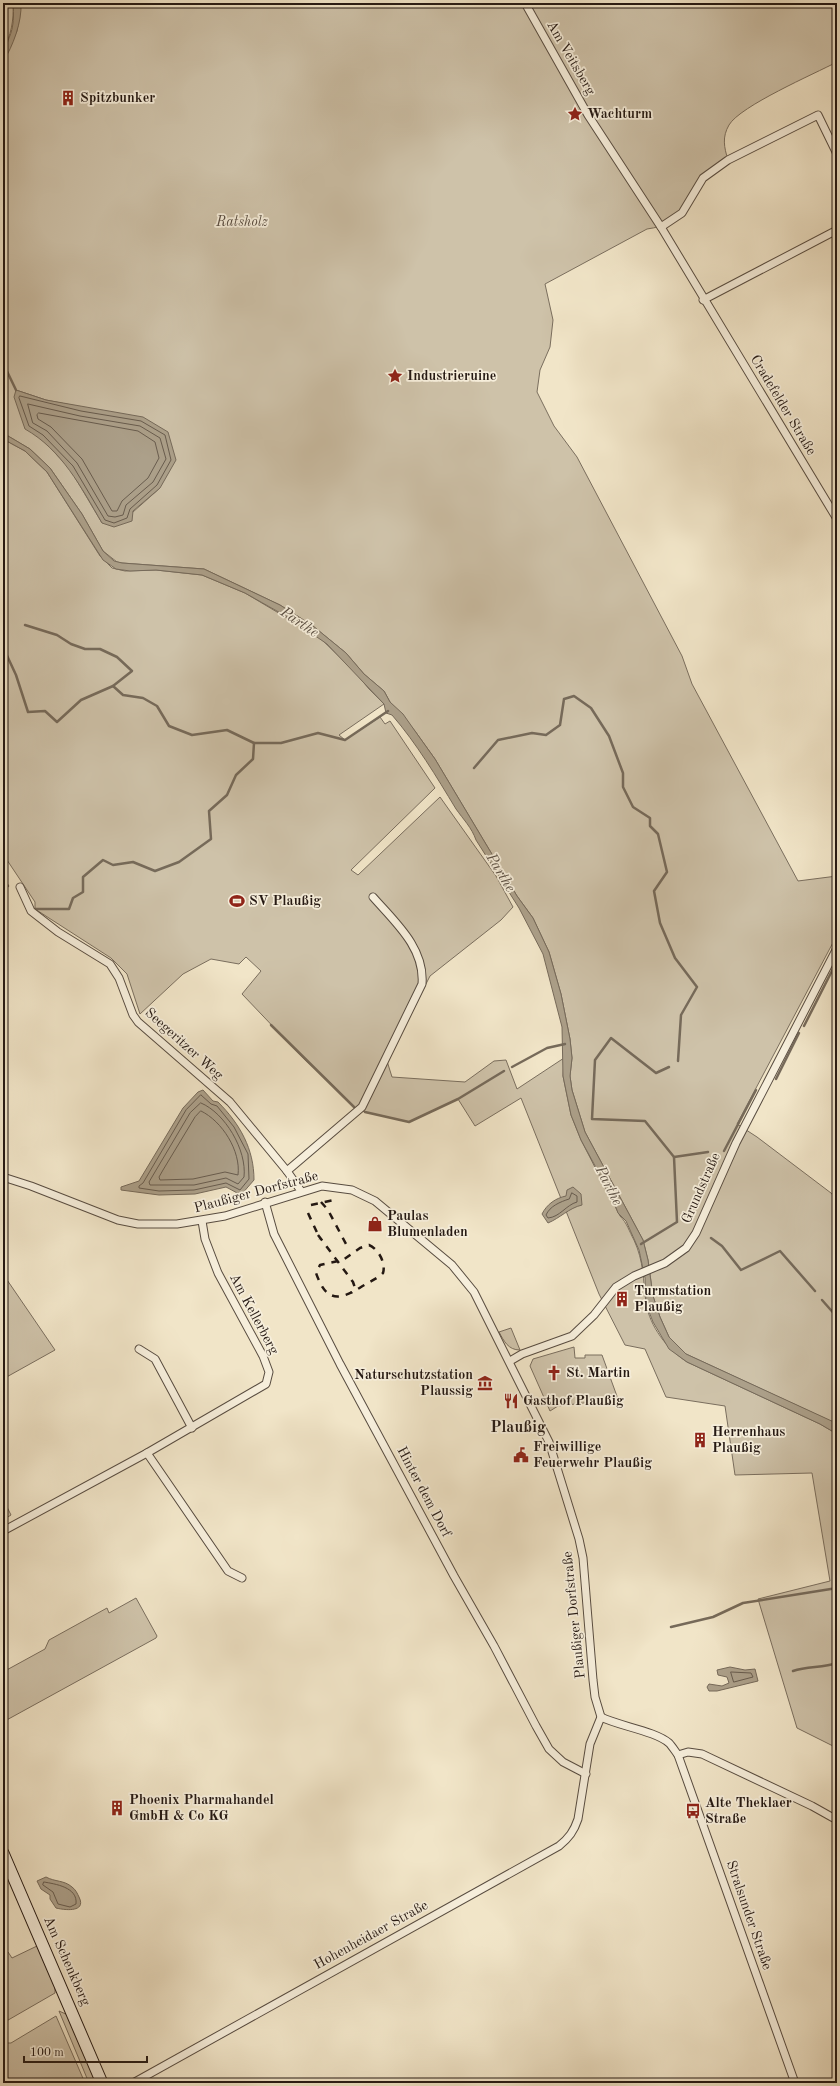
<svg xmlns="http://www.w3.org/2000/svg" width="840" height="2086" viewBox="0 0 840 2086" font-family="'Old Standard TT',serif">
<style>
.green{fill:#cec2a9;stroke:#7a6e5e;fill-rule:evenodd}
.water{fill:#aca08a;stroke:#766a5a}
.lines{fill:none;stroke-linecap:round;stroke-linejoin:round}
.shore{stroke:#685c4e;stroke-width:1}
.stream{stroke:#766a5a;stroke-width:2.5}
.street-casing{stroke:#584c40;stroke-width:9}
.secondary-casing{stroke:#251913;stroke-width:13}
.street{stroke:#f6eedb;stroke-width:7}
.secondary{stroke:#f6eedb;stroke-width:11}
.rail{stroke:#251913;stroke-width:2.5;stroke-dasharray:7 7;stroke-linecap:butt}
.labels{text-anchor:middle;dominant-baseline:central;stroke-width:3.5;stroke-linejoin:round;paint-order:stroke}
.street-label{font-size:14px;fill:#251913;stroke:#f6eedb}
.poi-label{font-size:14px;font-weight:bold;fill:#251913;stroke:#f6eedb;text-anchor:start}
.park-label{font-size:14px;font-style:italic;fill:#584c40;stroke:#f6eedb}
.water-label{font-size:15px;font-style:italic;fill:#5b4f43;stroke:#f6eedb}
.quarter-label{font-size:16px;font-weight:bold;fill:#251913;stroke:#f6eedb}
</style>
<rect width="100%" height="100%" fill="#f1e5c8"/>
<filter id="stains"><feTurbulence type="fractalNoise" baseFrequency=".005" numOctaves="4"/><feColorMatrix values="0 0 0 0 .2 0 0 0 0 .09 0 0 0 0 .02 0 0 0 .5 -.17"/></filter>
<radialGradient id="worn" r=".72"><stop offset=".6" stop-color="#630" stop-opacity="0"/><stop offset="1" stop-color="#630" stop-opacity=".3"/></radialGradient>
<g class="green">
<path d="M3,3h10c1,18 -2,32 -10,48z"/>
<path d="M21,3h816v59c-23,12 -97,44 -108,63 -7,12 -5,22 -1,35 -8,6 -19,11 -26,19 -20,23 -17,45 -55,50l-102,55 8,36 -3,27 -10,23 -3,22 17,34 23,31 105,199 10,28 106,197 39,-5v59l-100,189 20,13 74,56 6,7v224l-151,-70 -17,-17 -9,-20 -7,-21 -5,-36 -5,-20 -58,-108 -13,-42 -2,-14 2,-18 -2,-19 -9,-45 -12,-42 -16,-34 -16,-22 -82,-137 -20,-28 -25,-29 -6,-11 -20,-17 -18,-21 -33,-27 -33,-21 -76,-36 -82,-6 -5,-1 -14,-11 -21,-37 -32,-46 -20,-19 -27,-16v-371l14,-31zM16,390l30,10 35,7 79,81 -27,24 -31,11 -32,-54 -30,-32z"/>
<path d="M3,439l22,12 22,21 53,84 12,12 13,3 31,-1 46,5 43,18 74,44 35,34 15,18 15,15 -45,31 6,5 35,-23 5,7 5,-3 45,67 -84,82 7,5 82,-78 56,79 17,31 -12,13 -71,56 -43,85 5,16 73,5 29,-21 12,-1 11,29 47,-31 -1,18 8,39 10,25 39,76c7,7 9,15 14,24 10,22 9,39 12,63 4,24 21,46 41,59l133,62 17,10v314l-40,-20 -39,-129 72,-18 -18,-108 -77,2 -10,-69 -59,-9 -21,-48 -20,-4 -26,-51 -78,-196 -46,28 -17,-27 -49,23 -44,-10 -11,-5 -23,-24 -26,-23 -63,-66 19,-23 -15,-14 -7,7 -28,-5 -28,15 -43,40 -13,-40 -16,-16 -76,-49v-7l-32,-48z"/>
<path d="M3,1274l52,76 -52,29z"/>
<path d="M511,1328l9,22c-12,0 -16,-9 -21,-18z"/>
<path d="M574,1347l1,11h10v-3h17l16,44 -60,7 -8,5 -20,-45 3,-7z"/>
<path d="M3,1499l8,16 -8,5z"/>
<path d="M136,1598l21,38 -1,2 -153,84v-50l42,-23 4,-9 58,-32 2,5z"/>
<path d="M37,1946l18,41v6l-52,30v-69l5,-2 4,6z"/>
<path d="M59,2011l9,4 30,68h-9z"/>
<path d="M56,2016l29,67h-82v-45l2,5h6z"/>
</g>
<g class="water">
<path d="M13,3h8c1,19 -8,43 -18,59 0,-10 3,-15 6,-24 5,-11 5,-24 4,-35z"/>
<path d="M16,390l30,10 97,17 25,15 8,28 -16,28 -27,23 -1,10 -18,6 -12,-4c-21,-36 -40,-73 -77,-94l-11,-32z"/>
<path d="M3,433l27,16 20,19 32,46 21,37 11,10 8,2 82,6 76,36 33,21 33,27 18,21 20,17 6,11 13,12 12,17 20,28 82,137 16,22 16,34 12,42 9,45 2,19 -2,18 2,14 13,42 58,108 5,20 5,36 7,21 9,20 17,17 150,69 1,11 -17,-10 -133,-62 -18,-13 -16,-27 -7,-18 -1,-26 -6,-28 -13,-29 -8,-8 -6,-16 -31,-57 -10,-25 -8,-39 -1,-49 -19,-73 -24,-46 -43,-68c-4,-12 -13,-21 -20,-31 -20,-33 -39,-65 -64,-94l-6,-2 -2,-9 -57,-60 -36,-25 -46,-26 -43,-18 -46,-5 -26,1 -14,-2 -13,-9 -56,-88 -22,-21 -22,-12z"/>
<path d="M203,1090l10,11 5,1c22,22 36,47 36,78l-13,15 -15,-8 -31,7 -36,1 -38,-5v-3l18,-6 44,-73 15,-16z"/>
<path d="M573,1187l8,7 1,11c-13,3 -22,13 -34,18l-6,-9c5,-10 14,-16 24,-18l1,-6z"/>
<path d="M730,1667l15,3 10,-1 3,12 -41,10h-8l-2,-4 2,-3 13,2 7,-3 -2,-6 -9,-2 -1,-5z"/>
<path d="M46,1877c9,5 18,3 26,10 4,3 5,6 7,10 8,16 -15,13 -23,11l-6,-9v-4l-9,-6 -4,-8z"/>
</g>
<g class="lines">
<g class="shore">
<path d="M20,396l61,15 60,10 24,14 6,25 -14,25 -27,24 -3,9 -13,5 -9,-3 -32,-54 -30,-31 -14,-9 -10,-28z"/>
<path d="M28,404l52,12 60,10 20,12 6,21 -13,23 -27,23 -3,10 -8,2 -7,-1 -31,-53 -30,-32 -14,-8z"/>
<path d="M39,413l99,18 17,11 4,16 -11,20 -26,23 -5,10h-5l-30,-52 -31,-32 -13,-8 -1,-4z"/>
<path d="M201,1095l10,9 6,2 17,21 14,27 1,25 -9,11 -14,-7 -32,7 -35,1 -20,-3v-2l4,-3 43,-73z"/>
<path d="M201,1103c24,10 46,47 43,74l-6,7 -12,-6 -32,7h-44l-1,-3 41,-69z"/>
<path d="M201,1111c21,10 40,40 37,64l-13,-3 -32,7 -33,1 -1,-3 4,-7 32,-53z"/>
<path d="M572,1193l5,3v6c-11,3 -17,15 -29,16l-2,-3c4,-9 14,-13 23,-16z"/>
<path d="M731,1672l20,1 2,4 -19,5z"/>
<path d="M44,1882c11,2 34,5 32,22l-6,3 -12,-3 -5,-12 -10,-7z"/>
</g>
<g class="stream">
<path d="M3,363l13,27"/>
<path d="M25,625l32,10 14,9 14,5h15l17,8 15,14 -19,15"/>
<path d="M3,647l13,28 12,37 17,-1 12,11 24,-22 32,-14 10,9 20,3 14,8 12,20 23,9 35,-5 27,13"/>
<path d="M474,768l24,-28 34,-7 14,2 14,-10 4,-26 10,-3 17,12 18,28 14,37v14l10,20 17,11v8l8,8 9,38 -13,19 6,32 15,35 22,29 -16,28 -3,46"/>
<path d="M3,879l5,7"/>
<path d="M3,905l3,-4"/>
<path d="M35,909h34l4,-11 10,-6v-15l20,-17 10,5 20,-3 22,9 24,-9 32,-23 -2,-28 18,-16 9,-20 17,-16 1,-16h27l37,-10 27,7 43,-29"/>
<path d="M271,1025l83,82"/>
<path d="M804,1026l33,-65"/>
<path d="M512,1067l35,-19 18,-4"/>
<path d="M776,1079l23,-46"/>
<path d="M365,1112l44,10 49,-23 46,-28"/>
<path d="M724,1151l32,-61"/>
<path d="M674,1157l34,-5"/>
<path d="M711,1238l11,8 19,24 39,-19 35,40"/>
<path d="M641,1244l36,-22 -3,-65 -29,-36 -53,-2 3,-59 16,-22 45,35 13,-6"/>
<path d="M822,1300l15,17"/>
<path d="M671,1627l42,-10 30,-14 94,-15"/>
<path d="M793,1671c15,-5 29,-3 44,-8"/>
</g>
<g class="street-casing">
<g id="street">
<path d="M525,3l63,112 73,112 176,292"/>
<path d="M661,227l21,-14 21,-35 25,-18 90,-45 19,39"/>
<path d="M703,300l134,-70"/>
<path d="M20,887l11,24 27,21 52,32 9,14 14,37 5,7 92,80 57,69 14,20"/>
<path d="M287,1171l75,-64 60,-123c3,-36 -27,-62 -49,-87"/>
<path d="M3,1177l28,9 87,34 20,4h39l48,-8 97,-30 30,4 23,11 77,64 22,27 75,150 30,97 4,19 10,122 2,17 6,20 -11,27 -12,75c-4,12 -9,19 -19,27l-426,237"/>
<path d="M265,1202l9,32 66,130 114,212 40,70 42,80 13,23 14,13 23,12"/>
<path d="M139,1349l16,10 37,69"/>
<path d="M510,1361l12,-7 50,-18 22,-21 22,-28 18,-11 31,-13 21,-15 10,-15 40,-90 101,-195"/>
<path d="M147,1453l81,118 14,7"/>
<path d="M3,1531l144,-78 119,-69 3,-12 -6,-16 -45,-83 -13,-34 -3,-18"/>
<path d="M601,1717c18,9 54,14 68,26 3,3 6,8 9,12l117,328"/>
<path d="M678,1755l10,-3 14,2 110,52 25,14"/>
</g>
</g>
<g class="secondary-casing">
<path id="secondary" d="M3,1853l99,230"/>
</g>
<use href="#street" class="street"/>
<use href="#secondary" class="secondary"/>
<g class="rail">
<path d="M321,1202l7,8 18,34"/>
<path d="M311,1205l23,-5"/>
<path d="M308,1213l12,26"/>
<path d="M318,1235l35,47 2,6 -4,5"/>
<path d="M369,1245c10,4 17,19 14,28 -6,6 -14,9 -22,14 -22,14 -35,15 -45,-14l4,-8 23,-5 17,-12z"/>
</g>
</g>
<defs>
<g id="building-bare" transform="scale(1.2)"><path d="M-4-6H4V6H1V3H-1V6H-4ZM-2.5-4.3h1.7v1.8h-1.7ZM.8-4.3h1.7v1.8H.8ZM-2.5-1h1.7V.8h-1.7ZM.8-1h1.7V.8H.8Z" fill="#8f2418" stroke="#f6eedb" stroke-width="2.5" paint-order="stroke"/></g>
<g id="sight-bare" transform="scale(1.2)"><path d="M0-6L1.8-2.2L6-1.7L2.9 1.2L3.7 5.4L0 3.3L-3.7 5.4L-2.9 1.2L-6-1.7L-1.8-2.2Z" fill="#8f2418" stroke="#f6eedb" stroke-width="2.5" paint-order="stroke"/></g>
<g id="stadium-bare" transform="scale(1.2)"><path d="M0-5a6.5 5 0 1 0 0 10a6.5 5 0 1 0 0-10ZM-3.5-1.8h7v3.6h-7Z" fill="#8f2418" stroke="#f6eedb" stroke-width="2.5" paint-order="stroke"/></g>
<g id="shop-bare" transform="scale(1.2)"><path d="M-5-2.5h2.3a2.7 3.5 0 0 1 5.4 0H5L5.5 6h-11ZM-1.5-2.5h3a1.5 2.3 0 0 0-3 0Z" fill="#8f2418" stroke="#f6eedb" stroke-width="2.5" paint-order="stroke"/></g>
<g id="church-bare" transform="scale(1.2)"><path d="M-1.2-6h2.4v3.5h3.3v2.4h-3.3V6h-2.4V-.1h-3.3v-2.4h3.3Z" fill="#8f2418" stroke="#f6eedb" stroke-width="2.5" paint-order="stroke"/></g>
<g id="museum-bare" transform="scale(1.2)"><path d="M0-6L6-3V-2H-6V-3ZM-5-1h2V3h-2ZM-1-1h2V3h-2ZM3-1h2V3H3ZM-6 4H6V6H-6Z" fill="#8f2418" stroke="#f6eedb" stroke-width="2.5" paint-order="stroke"/></g>
<g id="restaurant-bare" transform="scale(1.2)"><path d="M-5-6h1v4h1v-4h1v4h1v-4h1v5L-1.5 .5V6h-2V.5L-5-1ZM5-6V6H3V1.5H1.5Q1.5-4 5-6Z" fill="#8f2418" stroke="#f6eedb" stroke-width="2.5" paint-order="stroke"/></g>
<g id="civic-bare" transform="scale(1.2)"><path d="M-.6-6.5H3V-4.5H.6V-3L4-1V1h2V6H-6V1h2V-1L-.6-3ZM-1.2 2.5V6h2.4V2.5Z" fill="#8f2418" stroke="#f6eedb" stroke-width="2.5" paint-order="stroke"/></g>
<g id="bus-bare" transform="scale(1.2)"><path d="M-5-6H5V4H4V6H2V4H-2V6H-4V4H-5ZM-3.5-4V0h7V-4ZM-3.5 1.2v1.5H-2V1.2ZM2 1.2v1.5H3.5V1.2Z" fill="#8f2418" stroke="#f6eedb" stroke-width="2.5" paint-order="stroke"/></g>
</defs>
<g fill-rule="evenodd">
<use href="#building-bare" x="68" y="98"/>
<use href="#sight-bare" x="575" y="114"/>
<use href="#sight-bare" x="395" y="376"/>
<use href="#stadium-bare" x="237" y="901"/>
<use href="#shop-bare" x="375" y="1224"/>
<use href="#building-bare" x="622" y="1299"/>
<use href="#church-bare" x="554" y="1373"/>
<use href="#museum-bare" x="485" y="1383"/>
<use href="#restaurant-bare" x="511" y="1401"/>
<use href="#building-bare" x="700" y="1440"/>
<use href="#civic-bare" x="521" y="1455"/>
<use href="#building-bare" x="117" y="1808"/>
<use href="#bus-bare" x="693" y="1811"/>
</g>
<g class="labels">
<g class="street-label">
<text transform="translate(571 58) rotate(60)">Am Veitsberg</text>
<text transform="translate(783 405) rotate(59)">Cradefelder Straße</text>
<text transform="translate(184 1044) rotate(42)">Seegeritzer Weg</text>
<text transform="translate(701 1188) rotate(-66)">Grundstraße</text>
<text transform="translate(256 1192) rotate(-15)">Plaußiger Dorfstraße</text>
<text transform="translate(254 1314) rotate(62)">Am Kellerberg</text>
<text transform="translate(424 1492) rotate(62)">Hinter dem Dorf</text>
<text transform="translate(574 1615) rotate(-96)">Plaußiger Dorfstraße</text>
<text transform="translate(749 1915) rotate(71)">Stralsunder Straße</text>
<text transform="translate(371 1935) rotate(-29)">Hohenheidaer Straße</text>
<text transform="translate(67 1961) rotate(66)">Am Schenkberg</text>
</g>
<g class="poi-label">
<text x="80" y="98">Spitzbunker</text>
<text x="587" y="114">Wachturm</text>
<text x="407" y="376">Industrieruine</text>
<text x="249" y="901">SV Plaußig</text>
<text x="387" y="1216">Paulas<tspan x="387" dy="16">Blumenladen</tspan></text>
<text x="634" y="1291">Turmstation<tspan x="634" dy="16">Plaußig</tspan></text>
<text x="566" y="1373">St. Martin</text>
<text x="473" y="1375" text-anchor="end">Naturschutzstation<tspan x="473" dy="16">Plaussig</tspan></text>
<text x="523" y="1401">Gasthof Plaußig</text>
<text x="712" y="1432">Herrenhaus<tspan x="712" dy="16">Plaußig</tspan></text>
<text x="533" y="1447">Freiwillige<tspan x="533" dy="16">Feuerwehr Plaußig</tspan></text>
<text x="129" y="1800">Phoenix Pharmahandel<tspan x="129" dy="16">GmbH &amp; Co KG</tspan></text>
<text x="705" y="1803">Alte Theklaer<tspan x="705" dy="16">Straße</tspan></text>
</g>
<g class="park-label">
<text x="242" y="222">Ratsholz</text>
</g>
<g class="water-label">
<text transform="translate(299 623) rotate(34)">Parthe</text>
<text transform="translate(500 873) rotate(59)">Parthe</text>
<text transform="translate(608 1186) rotate(63)">Parthe</text>
</g>
<g class="quarter-label">
<text x="518" y="1428">Plaußig</text>
</g>
</g>
<rect width="840" height="2086" fill="none" stroke="#f1e5c8" stroke-width="16"/>
<rect x="4" y="4" width="832" height="2078" fill="none" stroke="#251913" stroke-width="2"/>
<rect x="8" y="8" width="824" height="2070" fill="none" stroke="#251913"/>
<path d="M24 2056v6h123v-6" fill="none" stroke="#251913" stroke-width="2"/>
<text x="30" y="2056" font-size="12" fill="#251913" stroke="#f6eedb" stroke-width="3" paint-order="stroke">100 m</text>
<rect width="100%" height="100%" filter="url(#stains)"/>
<rect width="100%" height="100%" fill="url(#worn)"/>
</svg>
